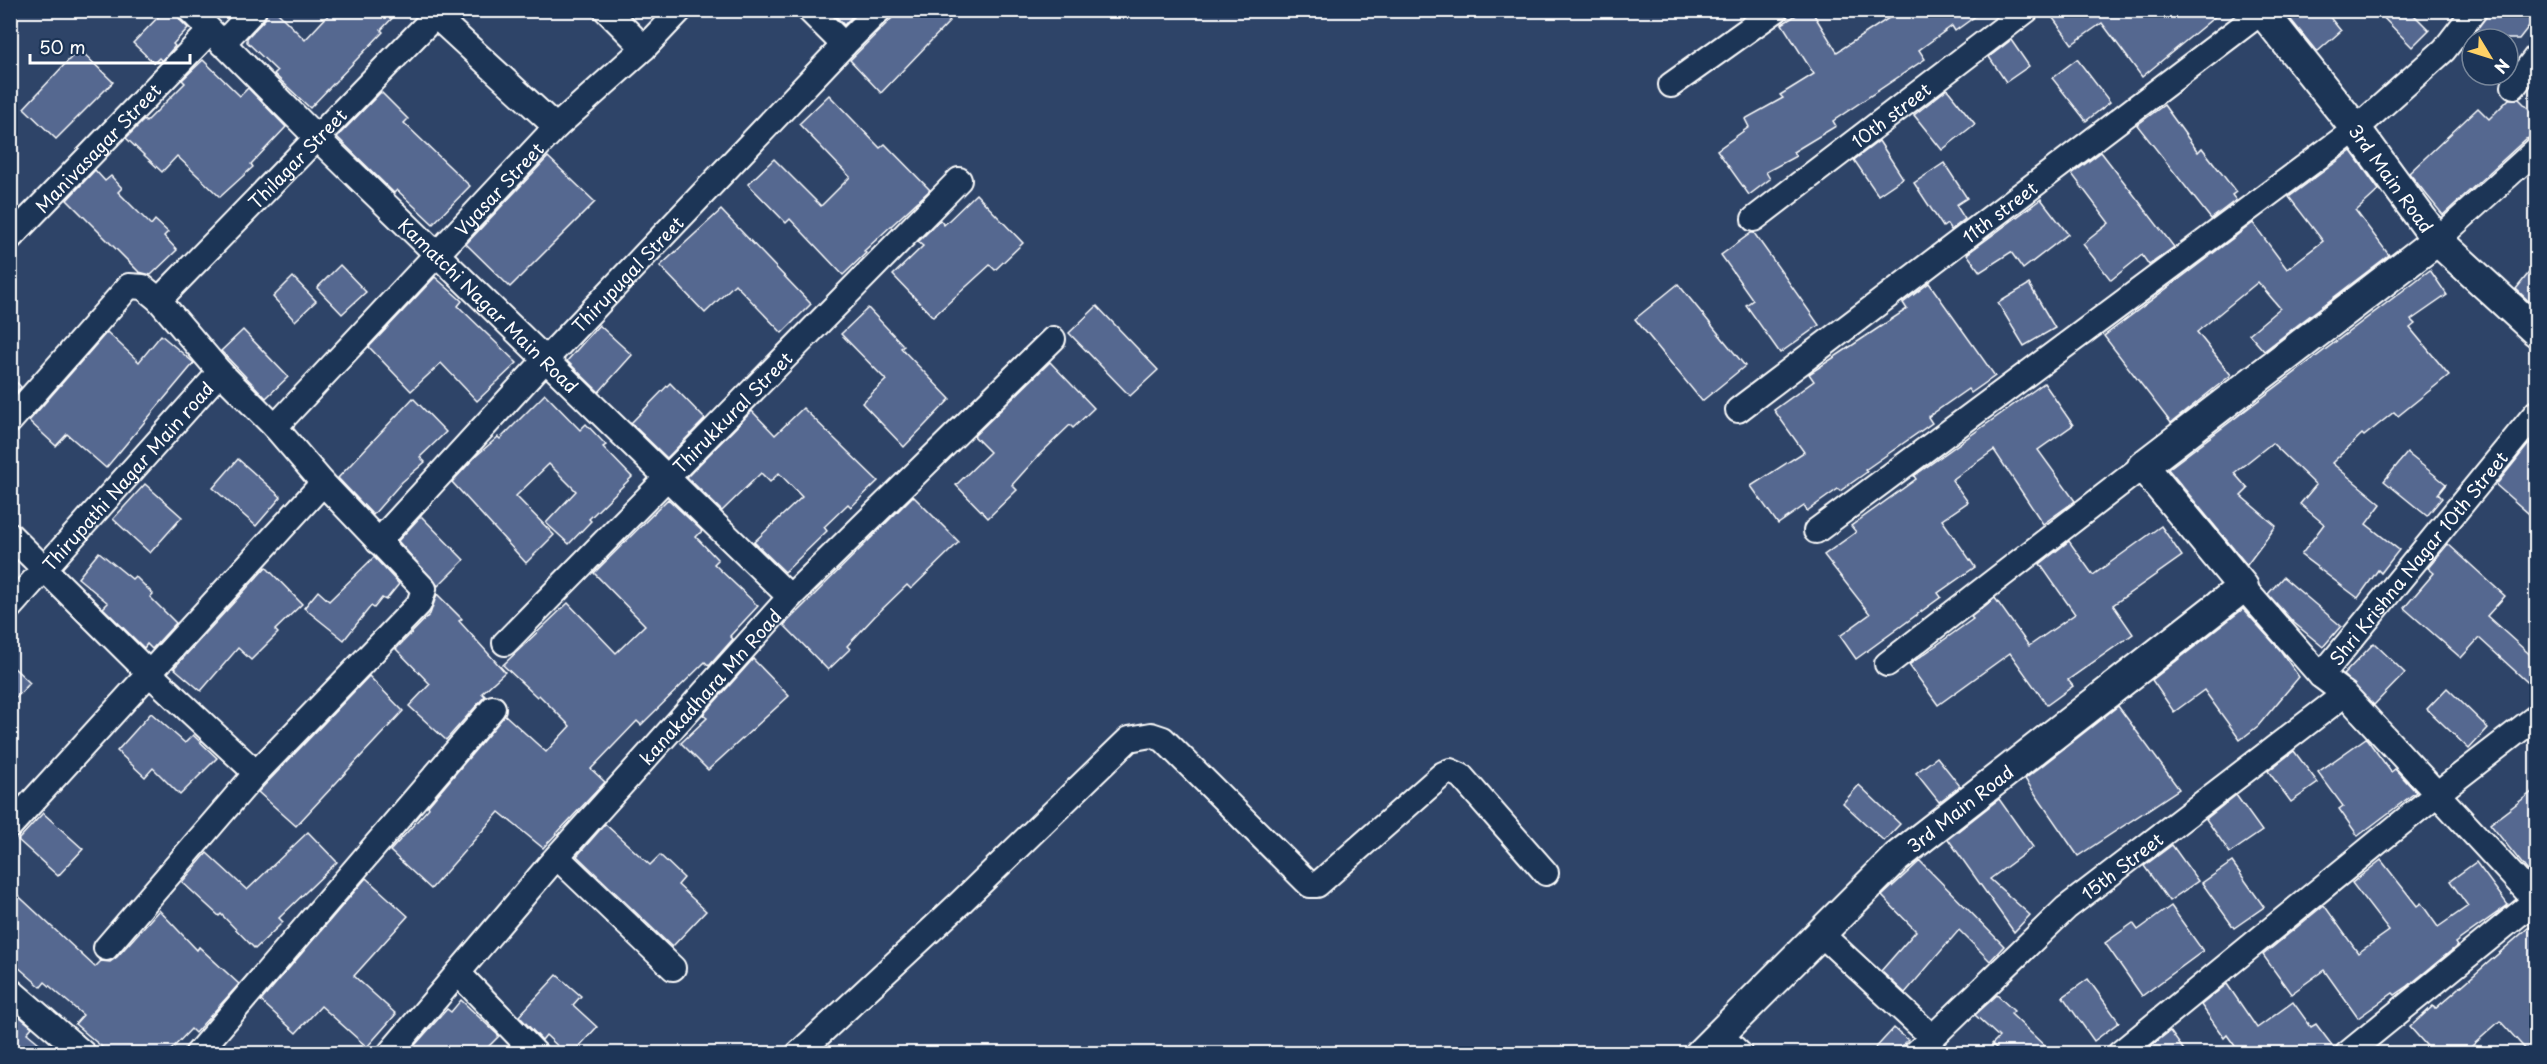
<svg xmlns="http://www.w3.org/2000/svg" width="2547" height="1064" viewBox="0 0 2547 1064" font-family="'Playpen Sans',sans-serif">
<style>
.building{fill:#556890;stroke:#fff;stroke-width:1.5}
.lines{fill:none;stroke-linecap:round;stroke-linejoin:round}
.minor-casing{stroke:#fff;stroke-width:28}
.tertiary-casing{stroke:#fff;stroke-width:34}
.minor{stroke:#1d3557;stroke-width:24}
.tertiary{stroke:#1d3557;stroke-width:30}
.labels{text-anchor:middle;dominant-baseline:central;stroke-width:5;stroke-linejoin:round;paint-order:stroke}
.street-label{font-size:18px;fill:#fff;stroke:#1d3557}
</style>
<rect width="100%" height="100%" fill="#2e4468"/>
<filter id="ink" filterUnits="userSpaceOnUse"><feTurbulence type="fractalNoise" baseFrequency=".0167" numOctaves="2"/><feDisplacementMap in="SourceGraphic" scale="12" xChannelSelector="R" yChannelSelector="G"/><feConvolveMatrix kernelMatrix="1 2 1 2 8 2 1 2 1" color-interpolation-filters="sRGB"/></filter>
<g filter="url(#ink)">
<g class="building">
<path d="M165,10h11l4,10 8,8 -15,16 2,2 -13,15 -3,-3 -5,5 -21,-20z"/>
<path d="M268,10h7l30,30 28,-30h67l-19,20 2,2 -73,76 -36,-34 3,-3 -30,-29v-4l18,-19z"/>
<path d="M830,10h28l-14,15z"/>
<path d="M900,10h39l11,11 -69,72 -31,-33z"/>
<path d="M1804,10h7l26,42 64,-42h83l-29,21 -3,-5 -33,24 6,9 -92,62 3,5 -43,26 3,4 -30,16 4,7 -21,16 -32,-45 32,-23 -4,-8 38,-21 -3,-3 34,-21 -32,-50z"/>
<path d="M2047,10h176l-81,67 -40,-54 -30,21z"/>
<path d="M2283,10h41l17,21 -24,21z"/>
<path d="M2376,10h33l20,20 -17,17z"/>
<path d="M2489,10h47v7l-17,22h-40l-5,-5z"/>
<path d="M2011,40l18,26 -23,16 -17,-25z"/>
<path d="M79,49l34,33 -57,57 -32,-31z"/>
<path d="M2077,59l33,43 -24,19 -34,-43z"/>
<path d="M203,60l37,36 8,-8 38,39 -35,37 2,3 -33,30 -43,-41 -15,16 -36,-34 18,-18 2,2 39,-39 -3,-3z"/>
<path d="M1947,89l28,35 -33,26 -28,-35z"/>
<path d="M381,92l27,27 -4,4 66,63 -37,38 -36,-34 -3,3 -57,-56z"/>
<path d="M829,95l51,53 5,-4 45,46 -66,61 2,2 -23,22 -53,-56 -4,4 -38,-39 26,-25 47,47 29,-29 -51,-53z"/>
<path d="M2509,99h10l17,17v20l-10,3 -83,76 -34,-42 69,-65 11,11z"/>
<path d="M2164,105l34,47 4,-4 34,44 -4,3 4,5 -25,19 -74,-94z"/>
<path d="M1879,141l24,37 -25,17 -24,-35z"/>
<path d="M2351,151l28,39 -23,21 33,44 -125,96 -15,-17 31,-26 -22,-26 -61,50 34,43 -60,48 -67,-87 149,-113 34,46 36,-28 -34,-44z"/>
<path d="M2101,152l73,95 -25,18 -7,-10 -31,25 -28,-36 26,-21 -37,-49z"/>
<path d="M548,157l47,45 -85,85 -44,-43z"/>
<path d="M1944,163l23,35 -11,7 9,14 -14,11 -4,-6 -4,3 -29,-44z"/>
<path d="M95,170l10,11 6,-5 11,12 -4,4 33,33 4,-5 13,12 -4,4 13,14 -26,25 -12,-3 -72,-72z"/>
<path d="M976,194l47,49 -28,27 -5,-5 -57,52 -40,-42 30,-29 -5,-4 22,-22 4,5z"/>
<path d="M2041,199l27,35 -45,35 -12,-17 -31,20 -13,-18z"/>
<path d="M721,210l90,94 -29,29 -47,-49 -30,29 -45,-47z"/>
<path d="M1751,233h3l65,92 -39,28 -34,-48 7,-5 -32,-45z"/>
<path d="M2536,264v44l-20,-19z"/>
<path d="M340,265l26,27 -24,22 -25,-26z"/>
<path d="M2430,270l17,25 -36,25 4,4 -5,4 39,47 -51,41 -4,-4 -30,24 -2,-2 -30,29 49,41 -15,20 33,26 -18,23 -3,-3 -20,28 -57,-43 23,-31 -24,-20 16,-19 -44,-42 -38,30 14,16 -7,7 35,30 -29,39 -79,-96z"/>
<path d="M293,277l23,24 -21,20 -22,-24z"/>
<path d="M435,277l27,24 -4,5 59,57 -40,38 -36,-38 -30,28 -42,-44z"/>
<path d="M1929,283l66,93 -24,17 -3,-4 -40,28 4,6 -67,47 2,2 -27,19 -2,-2 -31,22 -3,-5 -26,18 -27,-38 53,-34 -30,-42 40,-29 -5,-7 98,-65 -4,-6z"/>
<path d="M1678,284l67,82 -43,35 -67,-82z"/>
<path d="M2029,284l26,44 -31,18 -26,-43z"/>
<path d="M1097,306l61,64 -28,26 -61,-63z"/>
<path d="M868,308l36,38 -3,2 49,51 -46,48 -42,-44 24,-23 -45,-46z"/>
<path d="M599,325l33,30 -33,37 -32,-31z"/>
<path d="M243,330l45,47 -22,21 -45,-47z"/>
<path d="M107,332l32,30 22,-27 33,28 -88,105 -39,-34 -11,12 -27,-25z"/>
<path d="M1050,362l44,46 -21,20 -3,-3 -32,31 -26,29 5,5 -29,28 -32,-33 34,-33 -16,-16z"/>
<path d="M10,375l11,12 -11,12z"/>
<path d="M670,383l35,36 -38,39 -36,-35z"/>
<path d="M2044,383l29,42 -35,25 37,51 -32,23 -49,-74 -42,30 16,22 -26,18 33,47 -37,26 3,4 -85,62 -16,-23 30,-22 -46,-59 32,-23 -5,-6 65,-47 -2,-3z"/>
<path d="M545,394l35,36 6,-6 20,21 -3,2 29,30 -43,42 2,2 -22,23 -23,-21 30,-32 -27,-27 -33,32 38,39 -28,28 -74,-81 24,-26 22,-19 2,2z"/>
<path d="M413,398l33,34 -26,25 5,5 -23,20 -29,33 -35,-37z"/>
<path d="M803,408l75,73 -27,26 -3,-3 -24,23 3,4 -42,41 -31,-30 48,-45 -23,-24 -9,9 -9,-9 -39,38 -35,-34 65,-66 23,24z"/>
<path d="M2536,435v85l-40,-35z"/>
<path d="M2407,453l39,31 -8,10 4,4 -15,18 -43,-35z"/>
<path d="M238,459l43,38 -25,29 -43,-38z"/>
<path d="M145,484l37,33 -32,36 -37,-34z"/>
<path d="M913,496l46,46 -48,47 -4,-4 -32,31 -28,30 3,3 -22,21 -44,-45z"/>
<path d="M668,499l34,32 -6,6 22,23 -4,4 44,42 -28,30 3,3 -24,27 -4,-4 -64,63 -4,-4 -46,48 14,13 -62,66 -44,-36 -68,77 -41,-38 39,-43 -1,-2 77,-91 41,37 24,-26 -31,-31 -2,2 -34,-32 65,-62 48,50 29,-28 -51,-52z"/>
<path d="M421,516l43,44 -26,26 -40,-45z"/>
<path d="M2161,526l21,30 -69,49 20,29 -65,46 5,6 -26,19 -37,-52 -72,52 -29,-40 64,-46 -2,-2 24,-19 34,48 46,-32 -35,-50 29,-23 24,34z"/>
<path d="M2448,544l57,52 -18,20 49,44v30l-57,-52 -18,20 -57,-50 30,-35 -6,-5z"/>
<path d="M99,552l33,27 3,-3 18,18 -3,3 26,26 -24,26 -5,-5 -3,4 -41,-40 5,-5 -30,-25z"/>
<path d="M374,557l25,27 -13,16 -4,-2 -8,10 -3,-2 -27,34 -40,-32 14,-17 11,10z"/>
<path d="M266,567l36,37 -27,26 3,3 -27,27 -13,-12 -37,43 -27,-23z"/>
<path d="M2283,577l58,49 -18,21 -30,-25 -25,-28z"/>
<path d="M437,594l25,25 -3,2 46,51 -23,21 3,3 -39,44 -37,-34 21,-22 -34,-35 34,-35z"/>
<path d="M2243,609l37,41 19,27 -41,49 -18,14 -36,-50 -30,22 -22,-32z"/>
<path d="M2374,643l31,30 -31,32 -31,-30z"/>
<path d="M753,659l36,37 -81,74 -27,-27 26,-25 -4,-3z"/>
<path d="M10,664l20,19 -20,21z"/>
<path d="M369,676l34,35 -107,115 -38,-34z"/>
<path d="M2447,688l41,40 -19,21 -42,-40z"/>
<path d="M2118,706l61,83 -101,67 -53,-77z"/>
<path d="M151,713l34,30 8,-8 24,23 -37,37 -27,-27 -8,9 -28,-26z"/>
<path d="M2366,738l25,34 4,-3 21,23 -58,44 -19,-27 4,-3 -25,-34z"/>
<path d="M2294,751l24,32 -27,19 -23,-31z"/>
<path d="M1937,757l23,29 -21,16 -23,-29z"/>
<path d="M1859,785l41,39 -16,17 -41,-38z"/>
<path d="M2536,789v92l-46,-57z"/>
<path d="M2236,795l26,36 -32,22 -24,-34z"/>
<path d="M1999,799l34,48 -43,32 40,36 -16,17 -66,-93z"/>
<path d="M43,813l40,36 -25,27 -40,-36z"/>
<path d="M605,824l45,41 10,-10 24,23 -6,7 28,26 -34,36 -95,-91z"/>
<path d="M308,832l29,30 -58,56 4,4 -28,27 -34,-35 -2,2 -37,-34 25,-29 40,37z"/>
<path d="M2172,845l26,36 -29,20 -25,-35z"/>
<path d="M2381,860l36,46 4,-3 17,24 30,-21 -18,-25 26,-19 32,43 -53,38 2,3 -49,40 -13,9 -2,-2 -35,25 -34,-48 -33,24 -28,-39 61,-50 34,48 31,-22 -37,-48z"/>
<path d="M1920,861l84,85 -14,15 -31,-31 -54,63 -24,-22 35,-40 -34,-35z"/>
<path d="M2232,862l32,45 -30,21 -32,-45z"/>
<path d="M366,878l42,38 -54,60 42,38 -29,33 -46,-41 -25,27 -35,-32z"/>
<path d="M10,888l85,79 6,-6 9,1 7,-5 42,-47 38,40 2,-3 40,37 -44,49 -4,-4 -23,24h-59l-34,-29 8,-9 -38,-33 -4,5 -31,-27z"/>
<path d="M2171,906l32,45 -61,45 -37,-53 28,-20 5,7z"/>
<path d="M2536,921v132h-7l-29,-32 -36,32h-31l-23,-26 23,-21 2,3z"/>
<path d="M557,975l24,21 -8,9 24,22 -24,26h-8l-19,-18 -4,5 -23,-24z"/>
<path d="M2088,979l31,43 -25,19 -31,-44z"/>
<path d="M2227,984l30,44 36,-26 18,25 5,-3 18,24 -1,5h-93l-13,-18 -3,3 -23,-33z"/>
<path d="M1997,995l17,16 -3,3 41,39h-51l-9,-9 7,-7 -24,-22z"/>
<path d="M461,1000l38,36 -17,17h-74l39,-44 4,3z"/>
<path d="M10,1009l22,18 -5,6 24,20h-41z"/>
<path d="M1894,1028l14,12 -13,13h-24z"/>
<path d="M2170,1031l16,22h-44z"/>
</g>
<g class="lines">
<g class="minor-casing">
<g id="minor">
<path id="s1" d="M190,10l126,127 474,460"/>
<path d="M429,10l127,117"/>
<path d="M606,10l38,38"/>
<path d="M809,10l35,35"/>
<path d="M222,44l32,-34"/>
<path d="M1671,85l105,-75"/>
<path d="M2514,86l22,-29"/>
<path id="s2" d="M1754,219l273,-209"/>
<path id="s3" d="M10,238l200,-207"/>
<path d="M2437,240l99,-90"/>
<path id="s4" d="M159,300l275,-283"/>
<path id="s5" d="M1738,410l526,-400"/>
<path d="M10,421l119,-135 14,1 16,13 61,72 55,55 48,56 101,106 -5,15 -163,169 -150,175"/>
<path id="s6" d="M275,427l281,-300 88,-79 36,-38"/>
<path d="M1816,531l540,-402 88,-79 31,-40"/>
<path d="M10,535l140,139 106,99"/>
<path id="s7" d="M378,542l167,-182 299,-315 35,-35"/>
<path d="M2243,587l78,89 24,18 191,207"/>
<path id="s8" d="M10,607l210,-235"/>
<path id="s9" d="M505,643l454,-463"/>
<path d="M1887,664l256,-198"/>
<path id="s10" d="M2321,676l215,-263"/>
<path d="M10,826l313,-343"/>
<path d="M557,857l116,111"/>
<path d="M1820,933l112,104"/>
<path d="M458,973l78,81"/>
<path d="M10,990l74,64"/>
<path d="M1719,1034l21,20"/>
<path d="M197,1054l296,-346"/>
<path id="s11" d="M389,1054l163,-192 238,-265 263,-258"/>
<path d="M798,1054l161,-150 170,-165 22,-4 12,4 147,146h7l126,-111 7,-3 11,5 85,97"/>
<path id="s12" d="M1915,1054l151,-146 279,-214"/>
<path d="M2119,1054l319,-261 98,-76"/>
<path d="M2347,1054l189,-154"/>
</g>
</g>
<g class="tertiary-casing">
<g id="tertiary">
<path id="s13" d="M2261,10l95,119 81,111 99,91"/>
<path id="s14" d="M1700,1054l197,-197 346,-270 -100,-121 294,-226"/>
</g>
</g>
<use href="#minor" class="minor"/>
<use href="#tertiary" class="tertiary"/>
</g>
</g>
<g class="labels">
<g class="street-label">
<text stroke="none"><textPath href="#s2" startOffset="172">10th street</textPath></text>
<text stroke="none"><textPath href="#s3" startOffset="126">Manivasagar Street</textPath></text>
<text stroke="none"><textPath href="#s4" startOffset="198">Thilagar Street</textPath></text>
<text stroke="none"><textPath href="#s13" startOffset="213">3rd Main Road</textPath></text>
<text stroke="none"><textPath href="#s6" startOffset="327">Vyasar Street</textPath></text>
<text stroke="none"><textPath href="#s5" startOffset="328">11th street</textPath></text>
<text stroke="none"><textPath href="#s7" startOffset="366">Thirupugal Street</textPath></text>
<text stroke="none"><textPath href="#s1" startOffset="420">Kamatchi Nagar Main Road</textPath></text>
<text stroke="none"><textPath href="#s9" startOffset="324">Thirukkural Street</textPath></text>
<text stroke="none"><textPath href="#s8" startOffset="176">Thirupathi Nagar Main road</textPath></text>
<text stroke="none"><textPath href="#s10" startOffset="153">Shri Krishna Nagar 10th Street</textPath></text>
<text stroke="none"><textPath href="#s11" startOffset="488">kanakadhara Mn Road</textPath></text>
<text stroke="none"><textPath href="#s14" startOffset="358">3rd Main Road</textPath></text>
<text stroke="none"><textPath href="#s12" startOffset="280">15th Street</textPath></text>
</g>
</g>
<rect width="2547" height="1064" fill="none" stroke="#1d3557" stroke-width="36"/>
<rect x="18" y="18" width="2511" height="1028" fill="none" stroke="#fff" stroke-width="2" filter="url(#ink)"/>
<g transform="translate(2490 57) rotate(128)"><circle r="28" fill="#1d3557" stroke="#77869a" stroke-width="1.5"/>
<path d="M0-4.5L10 22L0 15L-10 22Z" fill="#ffd166"/>
<text y="-9" font-size="16" font-weight="bold" text-anchor="middle" fill="#ffffff">N</text>
</g>
<path d="M30 54v9h160v-9" fill="none" stroke="#ffffff" stroke-width="3"/>
<text x="39" y="54" font-size="18" fill="#ffffff" stroke="#1d3557" stroke-width="4.5" paint-order="stroke">50 m</text>
</svg>
